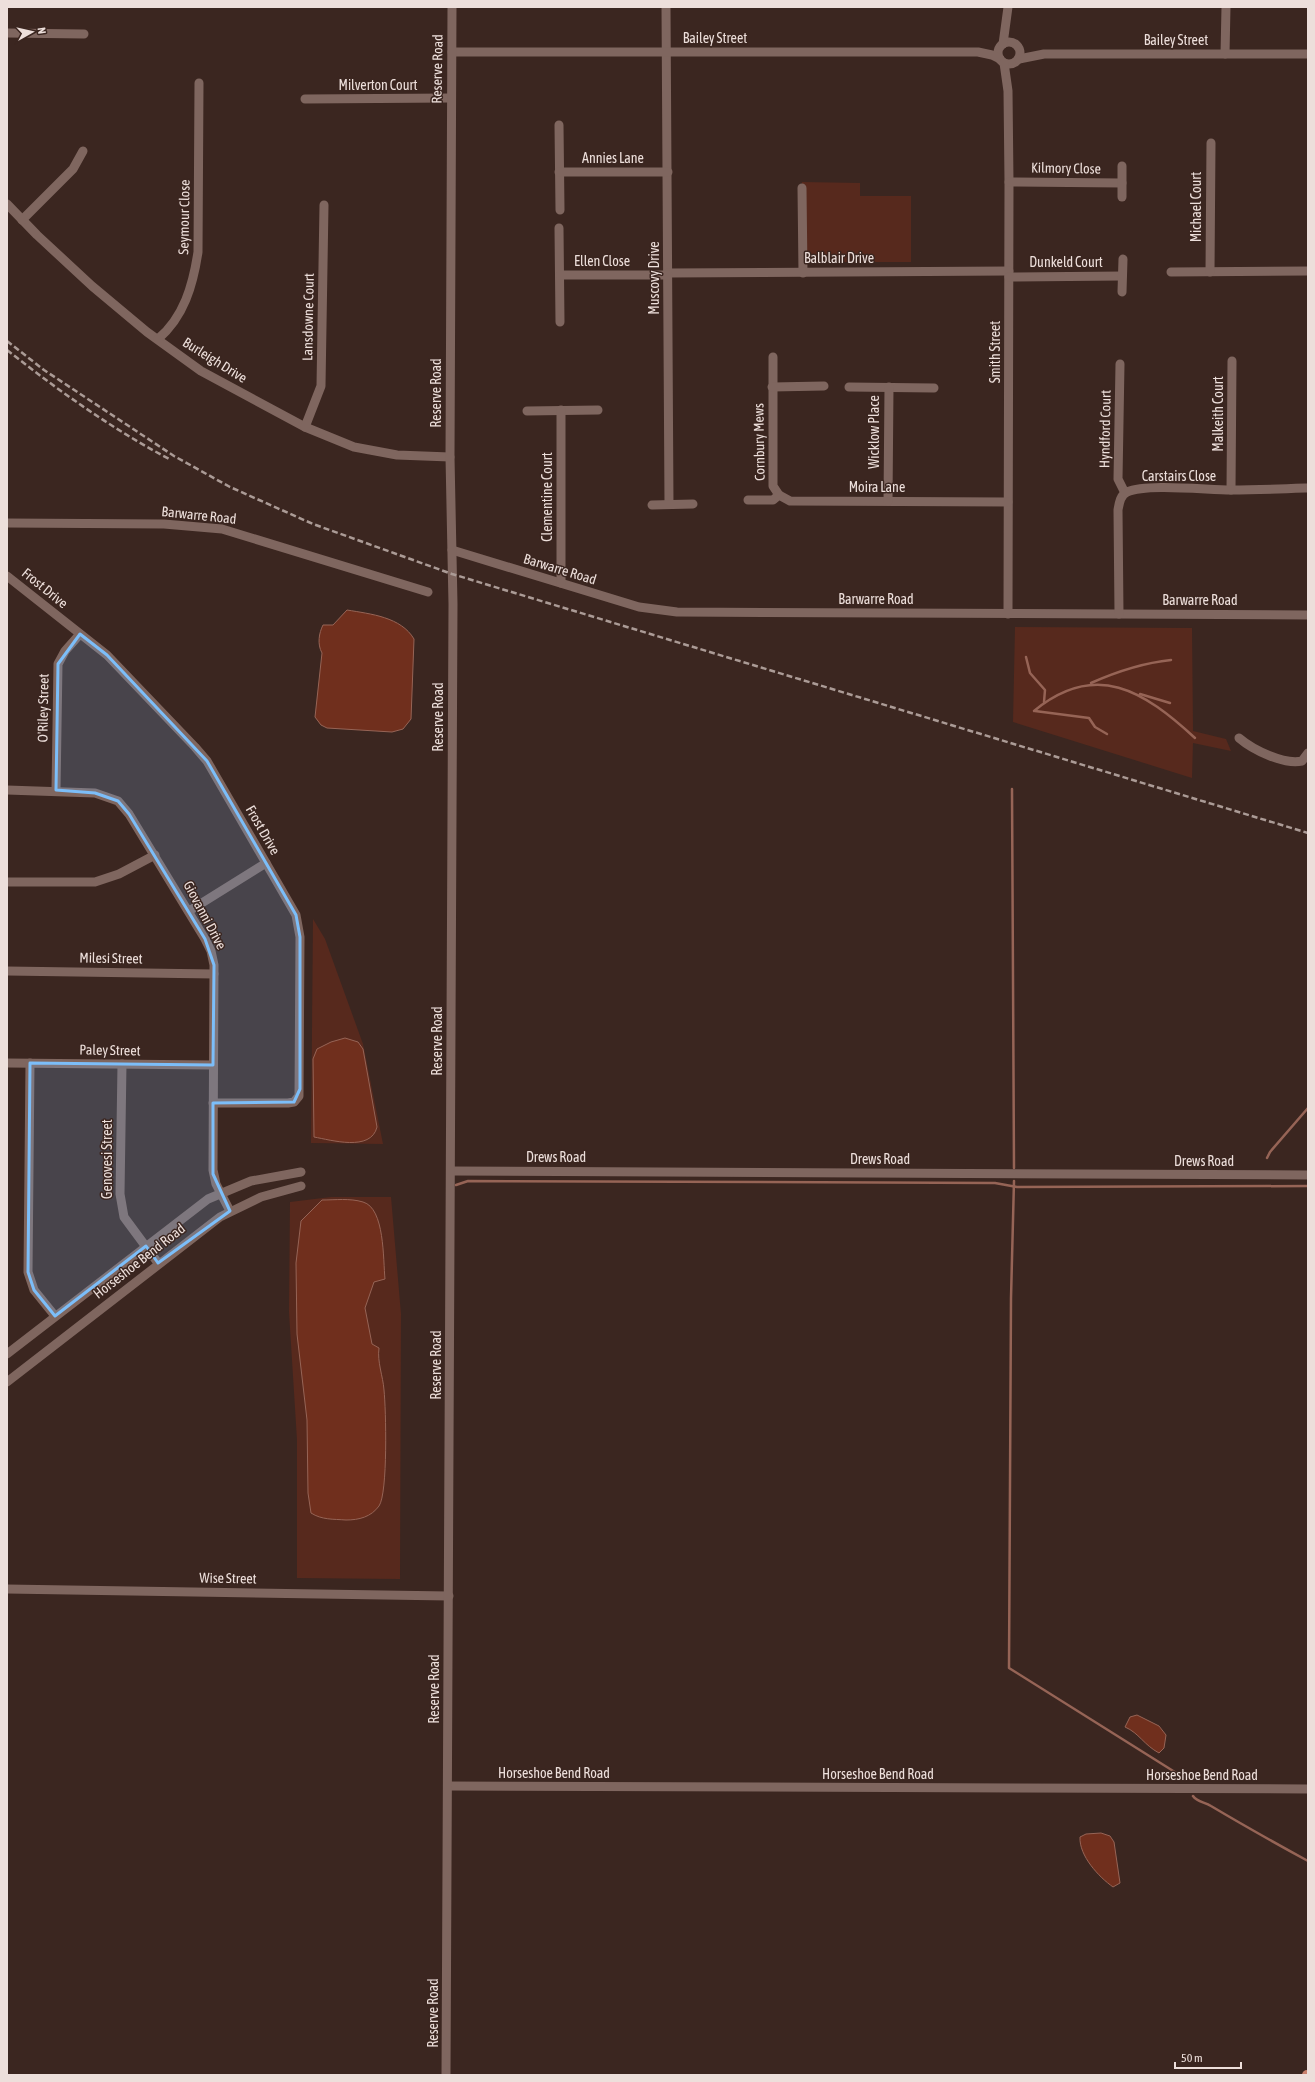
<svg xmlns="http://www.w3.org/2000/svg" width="1315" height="2082" viewBox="0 0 1315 2082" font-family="'Asap Condensed',sans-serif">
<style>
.green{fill:#57291d}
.water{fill:#702f1d;stroke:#966456}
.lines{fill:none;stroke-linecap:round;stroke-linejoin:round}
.stream{stroke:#966456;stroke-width:2.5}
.minor{stroke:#7f665f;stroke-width:9}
.major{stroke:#cb826e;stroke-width:10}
.rail{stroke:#ab9b96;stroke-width:2.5;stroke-dasharray:6 3;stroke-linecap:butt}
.marked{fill:#7cbef9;fill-opacity:0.2;stroke:#7cbef9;stroke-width:3;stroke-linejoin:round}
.labels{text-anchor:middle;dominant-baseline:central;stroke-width:3;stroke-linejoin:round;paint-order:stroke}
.street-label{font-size:14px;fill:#eddfdb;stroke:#3b2620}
</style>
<rect width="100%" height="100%" fill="#3b2620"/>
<g class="green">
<path d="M802,182l58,1v13h51v66h-108z"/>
<path d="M1015,627l177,1 1,103 33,8 5,12 -38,-8 -1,35 -179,-56z"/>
<path d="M313,919l12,20 38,105 20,100 -72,-1z"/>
<path d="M331,1197h60l10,117 -1,265 -103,-1v-138l-8,-128 1,-110z"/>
</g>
<g class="water">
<path d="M347,610c24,4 54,7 67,29l-3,80 -8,10 -11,3 -65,-4 -6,-3 -6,-8 7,-64c-5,-9 -3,-20 1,-28h10z"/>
<path d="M345,1038l13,4 5,7 14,78c-6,25 -46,13 -63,10l-1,-78 4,-10 14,-7z"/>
<path d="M322,1200c13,0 28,-2 41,2 22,6 20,58 22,77l-11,3 -9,26 7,36 7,4c-2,14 4,28 5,42 2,19 4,103 -5,116 -8,11 -20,14 -33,14 -13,-1 -24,0 -35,-7l-3,-20 -1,-73 -10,-86 -1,-71 5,-42z"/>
<path d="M1137,1715l22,11 7,9 -2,13 -5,5c-15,-8 -20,-20 -34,-26l5,-10z"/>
<path d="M1101,1833l9,3 4,6 6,41 -7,4c-14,-10 -34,-31 -33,-50l6,-3z"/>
</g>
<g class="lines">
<g class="stream">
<path d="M1026,657l4,16 15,17 -1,12"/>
<path d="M1091,683c27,-12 51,-20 80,-23"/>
<path d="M1140,694l30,9"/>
<path d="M1034,711c62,-51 110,-20 161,27"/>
<path d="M1035,711l54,7 6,9 12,7"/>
<path d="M1012,789l2,379"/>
<path d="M1267,1158l3,-6 38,-44"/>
<path d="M1014,1181l-3,117 -2,370 169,106 3,5"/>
<path d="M456,1185l12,-4 527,2 22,4 291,-1"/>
<path d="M1193,1796c4,6 12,6 18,10 32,19 64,37 97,55"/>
</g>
<g class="minor">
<path d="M666,7l3,497"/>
<path d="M7,33l77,1"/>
<circle cx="1009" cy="53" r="11"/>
<path d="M1003,44l5,-37"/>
<path d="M452,52h526l14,3 8,4"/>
<path d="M1225,54l1,-47"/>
<path d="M1019,59l25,-5h264"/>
<path d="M1004,63l4,28 1,91 -1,432"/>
<path d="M305,99l146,-1"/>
<path d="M559,125l1,85"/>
<path d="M559,172h109"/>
<path d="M1009,182l113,1"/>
<path d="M802,188l1,85"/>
<path d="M1122,197v-31"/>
<path d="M7,204l30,31 55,51 55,46 54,39 104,56 49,20 43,8 53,2"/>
<path d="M22,220l51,-51 10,-18"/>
<path d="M559,228l1,94"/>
<path d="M1171,272l137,-1"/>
<path d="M1210,272l1,-129"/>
<path d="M668,273l341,-2"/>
<path d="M560,275h108"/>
<path d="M1009,277l113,-1"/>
<path d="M1122,292l1,-33"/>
<path d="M158,339c26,-22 35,-54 40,-87l1,-169"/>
<path d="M773,357v129l6,9"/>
<path d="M1120,364l-2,115 7,14"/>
<path d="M772,387l52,-1"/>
<path d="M849,387l85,1"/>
<path d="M527,411l71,-1"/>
<path d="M305,427l16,-41 3,-181"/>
<path d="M1231,490l1,-129"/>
<path d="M748,500h25l6,-5 11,6 218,1"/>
<path d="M888,501l1,-114"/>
<path d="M652,505l41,-1"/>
<path d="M7,523l157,1 58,5 206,63"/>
<path d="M452,550l187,57 38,5 631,3"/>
<path d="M7,576l100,79 88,92 12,14 89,154 4,22 -1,159 -5,6 -6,1h-75"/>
<path d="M561,583v-173"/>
<path d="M1119,614l-1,-104c1,-6 2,-15 9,-18 20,-9 80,-2 104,-2 26,0 51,-1 77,-2"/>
<path d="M1239,738c14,12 45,27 63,23l6,-8"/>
<path d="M7,790l88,3 23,8 11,13 76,125 6,12 3,14 -1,205 3,14 14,27"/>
<path d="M56,790l2,-126 7,-13 15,-17"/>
<path d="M7,882h88l24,-8 36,-19"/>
<path d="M189,911l77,-48"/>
<path d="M7,971l207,3"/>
<path d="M7,1063l206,2"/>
<path d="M30,1063l-2,209 6,18 21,26"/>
<path d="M122,1064l-2,130 4,23 34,46"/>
<path d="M451,1171l857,4"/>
<path d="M7,1354l201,-155 43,-18 50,-9"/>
<path d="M7,1382l213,-165 41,-20 40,-11"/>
<path d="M7,1589l442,7"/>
<path d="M448,1786l860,3"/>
<path d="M446,2075l7,-1471 -3,-147 2,-450"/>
</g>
<path class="major" d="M1307,2075h1"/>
<g class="rail">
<path d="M7,341l37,29 130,86 56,31 83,37 139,50 856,259"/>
<path d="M7,350c52,41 105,79 164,110"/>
</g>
</g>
<path class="marked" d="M80,634l27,21 100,106 89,154 4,22v152l-6,13 -81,1v71l17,37 -72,52 -12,-17 -91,70 -21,-26 -6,-18 2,-209 183,2 1,-100 -9,-26 -76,-125 -11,-13 -23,-8 -39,-3 2,-126z"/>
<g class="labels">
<g class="street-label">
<text x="715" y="38">Bailey Street</text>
<text x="1176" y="40">Bailey Street</text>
<text transform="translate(437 69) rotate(-89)">Reserve Road</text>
<text x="378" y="85">Milverton Court</text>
<text x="613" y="158">Annies Lane</text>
<text transform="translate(1066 168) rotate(1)">Kilmory Close</text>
<text transform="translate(1196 207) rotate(-90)">Michael Court</text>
<text transform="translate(184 217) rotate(-89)">Seymour Close</text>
<text x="839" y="258">Balblair Drive</text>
<text x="602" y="261">Ellen Close</text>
<text x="1066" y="262">Dunkeld Court</text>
<text transform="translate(654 278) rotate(-90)">Muscovy Drive</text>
<text transform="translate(308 317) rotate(-89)">Lansdowne Court</text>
<text transform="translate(995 352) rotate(-90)">Smith Street</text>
<text transform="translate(215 360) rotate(32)">Burleigh Drive</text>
<text transform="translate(436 393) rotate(-90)">Reserve Road</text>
<text transform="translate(1218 414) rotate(-90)">Malkeith Court</text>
<text transform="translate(1105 429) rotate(-89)">Hyndford Court</text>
<text transform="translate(874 432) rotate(-90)">Wicklow Place</text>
<text transform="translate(759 442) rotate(-91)">Cornbury Mews</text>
<text x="1179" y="476">Carstairs Close</text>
<text x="877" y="487">Moira Lane</text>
<text transform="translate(547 497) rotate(-90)">Clementine Court</text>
<text transform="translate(199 515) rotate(6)">Barwarre Road</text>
<text transform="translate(560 569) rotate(17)">Barwarre Road</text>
<text transform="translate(45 588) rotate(39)">Frost Drive</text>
<text x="876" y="599">Barwarre Road</text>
<text x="1200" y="600">Barwarre Road</text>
<text transform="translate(43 708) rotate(-89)">O'Riley Street</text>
<text transform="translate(438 717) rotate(-90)">Reserve Road</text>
<text transform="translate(263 830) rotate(60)">Frost Drive</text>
<text transform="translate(205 915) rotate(62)">Giovanni Drive</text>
<text transform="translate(111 958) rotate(1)">Milesi Street</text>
<text transform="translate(437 1041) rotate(-90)">Reserve Road</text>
<text transform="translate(110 1050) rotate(1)">Paley Street</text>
<text x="556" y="1157">Drews Road</text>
<text transform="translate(107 1159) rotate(-90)">Genovesi Street</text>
<text x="880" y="1159">Drews Road</text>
<text x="1204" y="1161">Drews Road</text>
<text transform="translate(139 1261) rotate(-38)">Horseshoe Bend Road</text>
<text transform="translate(436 1365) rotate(-90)">Reserve Road</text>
<text transform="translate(228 1578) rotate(1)">Wise Street</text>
<text transform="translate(434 1689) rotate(-90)">Reserve Road</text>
<text x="554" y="1773">Horseshoe Bend Road</text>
<text x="878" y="1774">Horseshoe Bend Road</text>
<text x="1202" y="1775">Horseshoe Bend Road</text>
<text transform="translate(433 2013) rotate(-90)">Reserve Road</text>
</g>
</g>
<rect width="1315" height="2082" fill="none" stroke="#eddfdb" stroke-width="16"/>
<g transform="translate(32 32) rotate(82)" stroke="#3b2620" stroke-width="3" paint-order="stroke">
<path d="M0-3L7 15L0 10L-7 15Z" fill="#eddfdb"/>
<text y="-6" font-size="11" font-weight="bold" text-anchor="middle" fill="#eddfdb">N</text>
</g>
<path d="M1175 2062v6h66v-6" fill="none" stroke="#eddfdb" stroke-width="2"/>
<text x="1181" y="2062" font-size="12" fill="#eddfdb" stroke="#3b2620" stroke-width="3" paint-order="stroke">50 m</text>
</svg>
